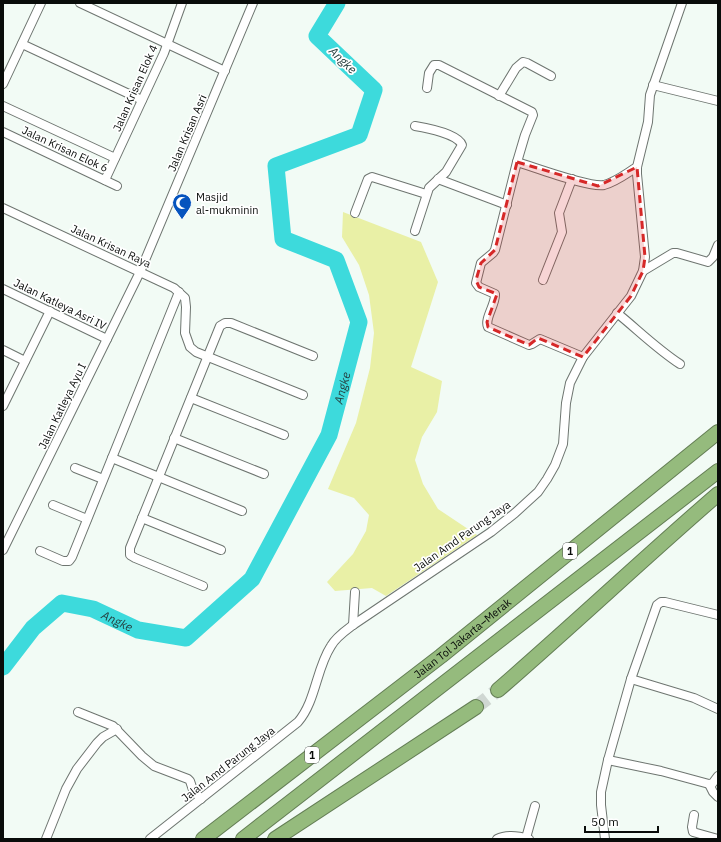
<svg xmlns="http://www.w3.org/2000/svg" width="721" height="842" viewBox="0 0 721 842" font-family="'IBM Plex Sans',sans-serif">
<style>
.green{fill:#e9f0a6}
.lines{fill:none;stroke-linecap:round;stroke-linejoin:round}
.river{stroke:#3ddadc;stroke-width:17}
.highway-tunnel{stroke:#cfd7d2;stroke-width:14;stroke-dasharray:14 7;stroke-linecap:butt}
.street-casing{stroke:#6e7570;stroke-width:10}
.highway-casing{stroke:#647e55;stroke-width:16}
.street{stroke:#fff;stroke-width:8}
.highway{stroke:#95bb7d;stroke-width:14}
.marked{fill:#d62828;fill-opacity:0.2;stroke:#d62828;stroke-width:3;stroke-dasharray:8 5;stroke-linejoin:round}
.labels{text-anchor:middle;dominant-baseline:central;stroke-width:3.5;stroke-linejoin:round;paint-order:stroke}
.shield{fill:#fff;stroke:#535554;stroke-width:1}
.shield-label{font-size:10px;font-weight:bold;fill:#090c0a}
.street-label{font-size:11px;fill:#090c0a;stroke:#fff}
.poi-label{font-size:11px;fill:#090c0a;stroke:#fff;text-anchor:start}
.water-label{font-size:12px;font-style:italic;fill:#253e3e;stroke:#fff}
</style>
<rect width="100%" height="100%" fill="#f2fbf5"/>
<path class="green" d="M343,212l78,30 17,40 -27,85 31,14 -5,31 -15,25 -7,23 8,24 15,25 39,26 -91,61 -14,-8 -37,3 -8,-9 26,-28 13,-23 3,-16 -15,-17 -26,-9 28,-66 14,-55 4,-35 -5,-38 -10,-30 -17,-28z"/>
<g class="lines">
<path class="river" id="s1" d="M3,667l30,-39 29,-25 31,6 45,21 48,8 66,-59 77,-144 30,-113 -23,-62 -53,-21 -7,-73 83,-31 15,-45 -57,-54 20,-33"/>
<path class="highway-tunnel" d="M476,707l22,-17"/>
<g class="street-casing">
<g id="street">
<path d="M80,3l145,68"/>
<path d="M22,44l120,56"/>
<path d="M3,84l38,-81"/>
<path d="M653,85l65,16"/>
<path d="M427,88l2,-15 5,-8h5l93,47 1,3 -8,20 -8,27 -22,88 -2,3 -12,10 -5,20 3,4 16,7c1,10 -11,25 -7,33l41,18 3,-1 8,-5 43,18"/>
<path d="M499,96l17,-28 7,-6 4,1 24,13"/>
<path d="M3,106l112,52"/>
<path d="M3,132l114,54"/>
<path d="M517,162c17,5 73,26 87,23 12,-3 23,-12 33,-18"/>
<path d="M438,179l69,26"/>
<path d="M105,180l59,-127 18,-50"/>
<path d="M3,208l171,80 11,10 1,9 -1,26 5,14 6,5 107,43"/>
<path d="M355,213l13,-34 4,-2 54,17"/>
<path d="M415,231l14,-43 17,-16 16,-27c-4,-11 -35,-17 -47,-19"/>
<path d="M643,271l30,-18h4l31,9 5,-5 5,-12"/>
<path d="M543,280l19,-48 -3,-19 13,-34"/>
<path d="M3,289l104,50"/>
<path d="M617,313c21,17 40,36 63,51"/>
<path d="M3,350l22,11"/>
<path d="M191,398l93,37"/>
<path d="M3,406l47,-95"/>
<path d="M174,438l90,36"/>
<path d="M112,458l130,53"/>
<path d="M75,468l28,11"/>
<path d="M53,505l34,14"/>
<path d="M142,518l79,32"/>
<path d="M3,550l137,-278 113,-269"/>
<path d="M40,551l23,10h6l3,-4 107,-265"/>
<path d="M203,586l-68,-28 -5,-3v-7l90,-222 5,-3h6l82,33"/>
<path d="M353,625l2,-33"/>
<path d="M631,679l63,19 24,11"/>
<path d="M78,712l35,14 29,30 12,10 34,13 2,2 3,9 8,9"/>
<path d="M608,760l53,11 48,13h3l6,-8"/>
<path d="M709,784l4,8 5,5"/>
<path d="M694,815l-2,12 1,5 25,7"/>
<path d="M526,838l9,-32"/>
<path d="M46,839l20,-50 11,-20 20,-26 6,-6 14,-8"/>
<path d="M150,839l148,-117c18,-21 18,-53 33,-76 5,-9 14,-15 22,-21l138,-93 24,-19 23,-21 9,-13 8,-14 8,-21 3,-41 4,-20 13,-26 48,-61 12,-25 2,-14 -8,-83v-7l11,-45 2,-27 32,-92"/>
<path d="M497,839c10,-5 22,-3 32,0"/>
<path d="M605,839l-4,-34v-13l7,-32 23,-81 26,-74 4,-3h4l53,13"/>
</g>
</g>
<g class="highway-casing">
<g id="highway">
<path d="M498,690c74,-64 146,-132 220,-196"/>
<path id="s2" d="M203,839l238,-183 277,-224"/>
<path d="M243,839l475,-368"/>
<path d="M275,839l201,-132"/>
</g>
</g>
<use href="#street" class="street"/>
<use href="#highway" class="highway"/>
</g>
<path class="marked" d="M517,162l81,24 39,-19 8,90 -2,14 -12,25 -48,61 -45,-19 -9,7 -41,-18 -1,-5 10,-28 -18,-7 -3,-7 5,-17 14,-13z"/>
<defs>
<g id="mosque-pin" transform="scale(1)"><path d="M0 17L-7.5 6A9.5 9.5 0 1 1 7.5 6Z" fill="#0654be" stroke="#fff"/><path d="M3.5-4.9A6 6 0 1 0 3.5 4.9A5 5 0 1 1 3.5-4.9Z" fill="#fff"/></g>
</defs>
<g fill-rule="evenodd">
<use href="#mosque-pin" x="182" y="203"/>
</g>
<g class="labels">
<g class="shield">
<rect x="563" y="543" width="14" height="16" rx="3"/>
<rect x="305" y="747" width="14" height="16" rx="3"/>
</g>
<g class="shield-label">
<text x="570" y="551">1</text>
<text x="312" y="755">1</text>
</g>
<g class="street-label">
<text transform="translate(135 88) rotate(-66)">Jalan Krisan Elok 4</text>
<text transform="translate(187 133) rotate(-67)">Jalan Krisan Asri</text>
<text transform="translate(65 149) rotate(25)">Jalan Krisan Elok 6</text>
<text transform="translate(111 246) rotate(25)">Jalan Krisan Raya</text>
<text transform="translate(60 304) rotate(26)">Jalan Katleya Asri IV</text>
<text transform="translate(62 406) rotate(-64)">Jalan Katleya Ayu I</text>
<text transform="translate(462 536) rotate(-35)">Jalan Amd Parung Jaya</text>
<text stroke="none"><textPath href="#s2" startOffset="328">Jalan Tol Jakarta–Merak</textPath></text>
<text transform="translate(228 764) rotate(-38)">Jalan Amd Parung Jaya</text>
</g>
<g class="poi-label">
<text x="196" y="197">Masjid<tspan x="196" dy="13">al-mukminin</tspan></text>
</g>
<g class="water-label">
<text transform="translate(343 60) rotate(44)">Angke</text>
<text stroke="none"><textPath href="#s1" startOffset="518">Angke</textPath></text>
<text stroke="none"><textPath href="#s1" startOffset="146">Angke</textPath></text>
</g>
</g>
<rect width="721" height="842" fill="none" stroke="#090c0a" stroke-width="8"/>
<path d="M585 826v6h73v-6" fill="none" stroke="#090c0a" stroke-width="2"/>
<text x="591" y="826" font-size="12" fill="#090c0a" stroke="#ffffff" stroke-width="3" paint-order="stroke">50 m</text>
</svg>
